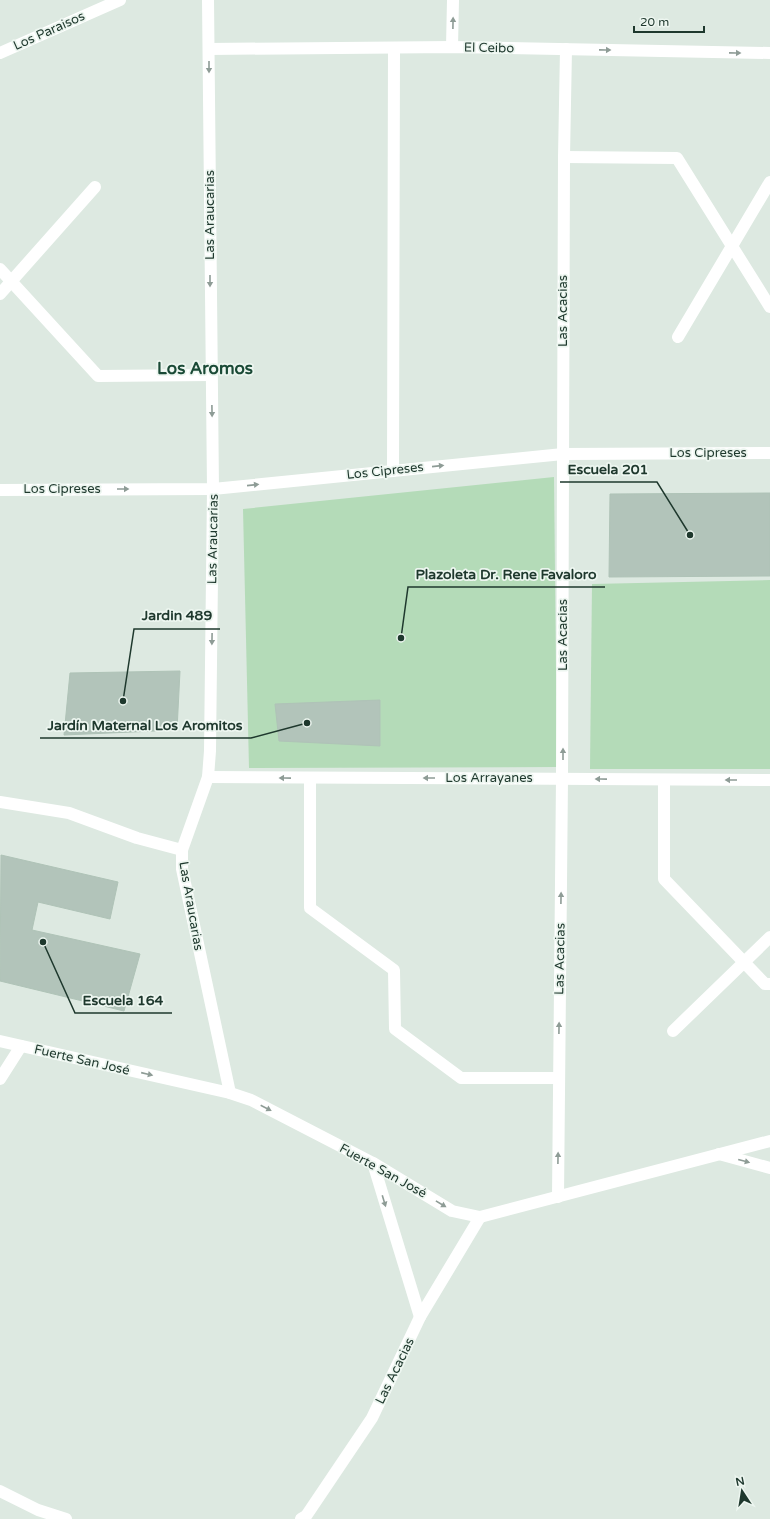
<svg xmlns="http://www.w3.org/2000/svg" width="770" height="1519" viewBox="0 0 770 1519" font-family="'Varela Round',sans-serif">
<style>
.green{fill:#b4dbb8}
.building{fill:#b2c4ba;stroke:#afc3b7}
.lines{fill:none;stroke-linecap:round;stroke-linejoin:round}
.service{stroke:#fff;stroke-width:12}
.minor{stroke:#fff;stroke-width:12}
.tertiary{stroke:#fff;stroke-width:12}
.oneway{fill:#8e9c96}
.labels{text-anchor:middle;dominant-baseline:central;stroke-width:3.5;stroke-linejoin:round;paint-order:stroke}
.street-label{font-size:13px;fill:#1e382d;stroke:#edf6f0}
.district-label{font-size:17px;font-weight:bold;fill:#1a4a36;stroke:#edf6f0}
.leader{fill:none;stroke:#1e382d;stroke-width:1.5}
.callout-dot{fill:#1e382d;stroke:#edf6f0;stroke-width:1.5}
.callout-label{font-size:14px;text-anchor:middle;font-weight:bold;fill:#1e382d;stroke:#edf6f0;stroke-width:3.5;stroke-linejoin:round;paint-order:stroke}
</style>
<rect width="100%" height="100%" fill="#dde9e1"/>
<g class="green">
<path d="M554,477l3,290 -308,1 -6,-259z"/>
<path d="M770,580v189h-180l2,-185z"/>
</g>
<g class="building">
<path d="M770,493v83l-161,1 1,-83z"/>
<path d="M180,671l-3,59 -113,5 6,-62z"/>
<path d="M380,700v46l-101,-5 -4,-37z"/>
<path d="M1,855l117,27 -8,37 -72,-17 -6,28 108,24 -16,57 -124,-30z"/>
</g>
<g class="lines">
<g class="service">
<path d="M564,157l113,1 93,149"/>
<path d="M0,269l98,107 113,-1"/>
<path d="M0,294l95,-107"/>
<path d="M678,337l92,-155"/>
<path d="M310,778v130l84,62 1,59 66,49h98"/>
<path d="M664,780v99l101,105h5"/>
<path d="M0,802l69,11 68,25 45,12"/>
<path d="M673,1031l97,-94"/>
</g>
<g class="minor">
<path d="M208,0l5,489 -3,262 -2,26 -26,73v19l48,224"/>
<path d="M452,47l1,-47"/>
<path d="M209,49l243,-2 318,6"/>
<path d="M0,53l120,-53"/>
<path d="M393,471l1,-423"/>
<path d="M0,490l213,-1 350,-35 207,-1"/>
<path d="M208,777l562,3"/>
<path d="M0,1079l21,-33"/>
<path d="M719,1154l51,14"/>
<path d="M373,1163l47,154"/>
<path d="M558,1197l4,-419 2,-621 2,-108"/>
<path d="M0,1491l38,19 28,9"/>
<path d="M301,1519l5,-3 66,-98 48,-101 60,-100"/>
</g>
<path class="tertiary" d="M0,1041l230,52 21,7 122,63 79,48 28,6 290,-76"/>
</g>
<defs><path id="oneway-solid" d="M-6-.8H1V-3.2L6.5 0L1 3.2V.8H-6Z"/></defs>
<g class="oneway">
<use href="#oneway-solid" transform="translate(453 23) rotate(-89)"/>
<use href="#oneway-solid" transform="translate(605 50) rotate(1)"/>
<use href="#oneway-solid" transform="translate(735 53) rotate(1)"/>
<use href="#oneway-solid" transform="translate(209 67) rotate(90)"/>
<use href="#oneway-solid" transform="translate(210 281) rotate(90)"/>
<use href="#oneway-solid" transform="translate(212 411) rotate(89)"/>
<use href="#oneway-solid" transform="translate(438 466) rotate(-6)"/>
<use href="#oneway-solid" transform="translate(253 485) rotate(-6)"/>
<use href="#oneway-solid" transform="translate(123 489)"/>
<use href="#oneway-solid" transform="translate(212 639) rotate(91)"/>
<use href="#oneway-solid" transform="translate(563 754) rotate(-90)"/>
<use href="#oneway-solid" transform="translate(285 778) rotate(-179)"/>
<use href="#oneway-solid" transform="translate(429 778) rotate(180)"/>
<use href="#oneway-solid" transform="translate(601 779) rotate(-179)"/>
<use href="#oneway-solid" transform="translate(731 780) rotate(180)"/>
<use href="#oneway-solid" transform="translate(561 898) rotate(-89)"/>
<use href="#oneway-solid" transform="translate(559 1028) rotate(-89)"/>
<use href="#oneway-solid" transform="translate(147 1074) rotate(13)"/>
<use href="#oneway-solid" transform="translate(266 1108) rotate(27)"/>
<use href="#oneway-solid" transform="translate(558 1158) rotate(-89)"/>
<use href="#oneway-solid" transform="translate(744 1161) rotate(15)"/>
<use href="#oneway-solid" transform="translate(384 1201) rotate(73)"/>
<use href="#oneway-solid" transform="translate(441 1204) rotate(31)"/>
</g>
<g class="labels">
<g class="street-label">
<text transform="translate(49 31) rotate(-24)">Los Paraisos</text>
<text transform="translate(489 48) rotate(1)">El Ceibo</text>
<text transform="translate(210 215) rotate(-90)">Las Araucarias</text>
<text transform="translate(563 311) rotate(-90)">Las Acacias</text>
<text x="708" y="453">Los Cipreses</text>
<text transform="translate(385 471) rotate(-6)">Los Cipreses</text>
<text x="62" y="489">Los Cipreses</text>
<text transform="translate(213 539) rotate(-89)">Las Araucarias</text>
<text transform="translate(563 635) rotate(-90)">Las Acacias</text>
<text x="489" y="778">Los Arrayanes</text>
<text transform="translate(191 906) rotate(80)">Las Araucarias</text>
<text transform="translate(560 959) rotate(-89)">Las Acacias</text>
<text transform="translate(82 1060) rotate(13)">Fuerte San José</text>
<text transform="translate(383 1171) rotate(29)">Fuerte San José</text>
<text transform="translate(395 1371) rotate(-64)">Las Acacias</text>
</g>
<g class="district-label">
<text x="205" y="368">Los Aromos</text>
</g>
</g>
<path class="leader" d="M690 535L657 482H560M401 638L408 587H605M123 701L134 629H220M307 723L251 738H40M43 942L75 1013H172"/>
<g class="callout-dot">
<circle cx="690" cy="535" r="4"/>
<circle cx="401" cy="638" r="4"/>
<circle cx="123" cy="701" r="4"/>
<circle cx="307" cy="723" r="4"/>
<circle cx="43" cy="942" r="4"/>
</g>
<g class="callout-label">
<text x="608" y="474">Escuela 201</text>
<text x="506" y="579">Plazoleta Dr. Rene Favaloro</text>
<text x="177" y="620">Jardin 489</text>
<text x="145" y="730">Jardín Maternal Los Aromitos</text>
<text x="123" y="1005">Escuela 164</text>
</g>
<g transform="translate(742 1491) rotate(348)" stroke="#edf6f0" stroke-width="3" paint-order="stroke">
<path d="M0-3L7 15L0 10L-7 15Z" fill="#1e382d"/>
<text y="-6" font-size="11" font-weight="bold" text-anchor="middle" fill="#1e382d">N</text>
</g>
<path d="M634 26v6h70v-6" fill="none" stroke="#1e382d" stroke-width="2"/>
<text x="640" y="26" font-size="12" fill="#1e382d" stroke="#edf6f0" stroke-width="3" paint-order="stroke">20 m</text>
</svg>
